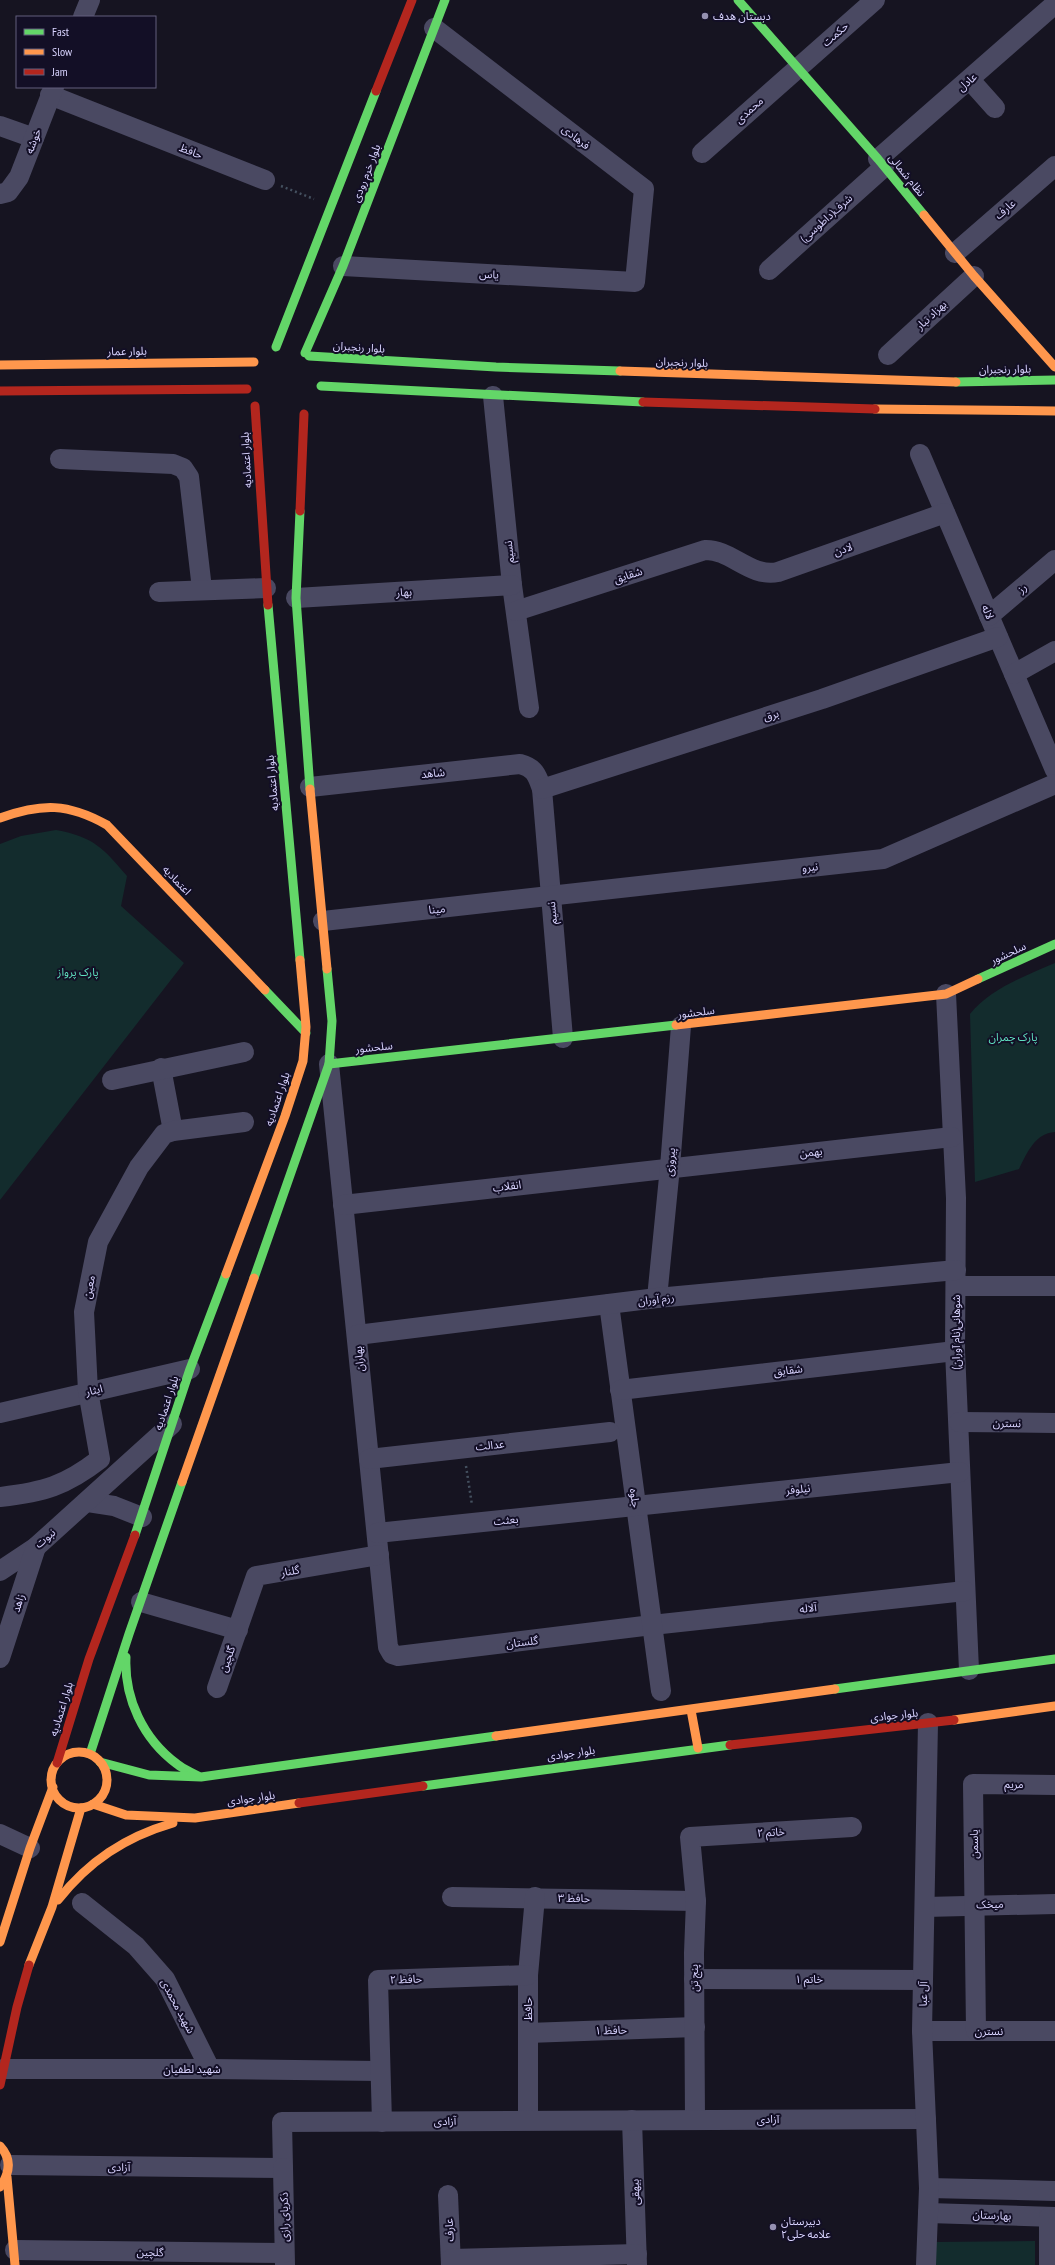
<svg xmlns="http://www.w3.org/2000/svg" width="1055" height="2265" viewBox="0 0 1055 2265" font-family="'PT Sans Narrow','Noto Sans Arabic',sans-serif">
<style>
.green{fill:#132c2d}
.lines{fill:none;stroke-linecap:round;stroke-linejoin:round}
.path{stroke:#44505f;stroke-width:2.5;stroke-dasharray:2 3;stroke-linecap:butt}
.street{stroke:#4a4962;stroke-width:20}
.fast{stroke:#63d668;stroke-width:9}
.slow{stroke:#ff974d;stroke-width:9}
.jam{stroke:#b3261e;stroke-width:9}
.poi-dot{fill:#9591b1;stroke:#130f26;stroke-width:1.5}
.labels{text-anchor:middle;dominant-baseline:central;stroke-width:4;stroke-linejoin:round;paint-order:stroke}
.poi-label{font-size:11px;fill:#d9d4ff;stroke:#130f26;text-anchor:start}
.street-label{font-size:11px;fill:#d9d4ff;stroke:#130f26}
.park-label{font-size:11px;fill:#5fe0c0;stroke:#130f26}
</style>
<rect width="100%" height="100%" fill="#161421"/>
<g class="green">
<path d="M56,830c38,7 47,18 71,46l-6,30 63,57 -184,237v-356l21,-8z"/>
<path d="M1055,963v169c-20,1 -28,21 -36,37l-44,13 -5,-168c20,-25 55,-38 85,-51z"/>
<path d="M1035,2241v24h-99v-23z"/>
</g>
<g class="lines">
<g class="path">
<path d="M281,186l33,13"/>
<path d="M466,1466l6,39"/>
</g>
<g class="street">
<path d="M83,17l7,-17"/>
<path d="M970,80l25,28"/>
<path d="M50,95l215,85"/>
<path d="M0,126l34,12"/>
<path d="M702,153l173,-153"/>
<path d="M878,159l177,-155"/>
<path d="M0,194l8,-2 11,-15 35,-90"/>
<path d="M955,253l100,-87"/>
<path d="M343,266l292,16 9,-93 -210,-161"/>
<path d="M769,270l115,-103"/>
<path d="M888,355l86,-79"/>
<path d="M493,396l19,189 17,123"/>
<path d="M920,454l135,316"/>
<path d="M60,459l113,5 10,4 6,9 13,112"/>
<path d="M159,592l107,-4"/>
<path d="M296,598l216,-13"/>
<path d="M516,611l189,-61c26,-1 45,28 73,22l167,-59"/>
<path d="M989,616l66,-56"/>
<path d="M1014,674l41,-23"/>
<path d="M310,787l210,-23c15,4 17,11 22,25l21,249"/>
<path d="M542,789l280,-90 176,-62"/>
<path d="M323,921l560,-62 172,-75"/>
<path d="M946,994l10,204 -1,153 14,319"/>
<path d="M329,1064l59,583 4,7 6,2 254,-31 313,-34"/>
<path d="M161,1068l12,63"/>
<path d="M112,1080l132,-28"/>
<path d="M343,1205l609,-68"/>
<path d="M956,1286h99"/>
<path d="M657,1298l13,-131 11,-141"/>
<path d="M609,1304l52,387"/>
<path d="M357,1335l300,-37 299,-28"/>
<path d="M620,1390l335,-39"/>
<path d="M0,1413l190,-44"/>
<path d="M959,1422l96,1"/>
<path d="M369,1459l241,-27"/>
<path d="M0,1497c44,-5 65,-11 100,-38l-12,-68 -4,-79 14,-70 41,-75 25,-33 9,-3 71,-9"/>
<path d="M88,1502l26,4 28,11"/>
<path d="M377,1533l583,-61"/>
<path d="M0,1571l36,-24 136,-123"/>
<path d="M141,1602l97,28"/>
<path d="M0,1658l36,-111"/>
<path d="M217,1688l39,-112 123,-21"/>
<path d="M0,1834l30,14"/>
<path d="M452,1897l244,4"/>
<path d="M82,1903l54,43 29,33 45,90"/>
<path d="M925,1907l130,-3"/>
<path d="M694,1979l229,1"/>
<path d="M922,2031h133"/>
<path d="M976,2031l-3,-247 82,1"/>
<path d="M528,2033l167,-6"/>
<path d="M3,2069h207l170,2"/>
<path d="M695,2119l-1,-166 2,-52 -6,-64 162,-10"/>
<path d="M528,2120v-145l7,-78"/>
<path d="M632,2120l5,145"/>
<path d="M382,2122l-4,-142 150,-5"/>
<path d="M10,2165l273,3 -1,-46 644,-3"/>
<path d="M283,2168l2,97"/>
<path d="M929,2188l126,3"/>
<path d="M448,2195l3,70"/>
<path d="M928,2213l127,4"/>
<path d="M1049,2217v48"/>
<path d="M15,2250l269,3"/>
<path d="M451,2259l186,-5"/>
<path d="M926,2265l3,-77 -7,-157 6,-308"/>
</g>
<g class="fast">
<path d="M738,0l140,159 46,56"/>
<path d="M276,347l100,-256"/>
<path d="M305,353l38,-87 102,-266"/>
<path d="M309,356l187,11 124,4"/>
<path d="M956,382l99,-2"/>
<path d="M321,386l322,16"/>
<path d="M300,511l-4,87 14,191"/>
<path d="M268,605l32,355"/>
<path d="M978,979l77,-35"/>
<path d="M265,990l41,43"/>
<path d="M329,1064l347,-39"/>
<path d="M254,1278l75,-214 3,-43 -5,-52"/>
<path d="M135,1535l55,-166 36,-95"/>
<path d="M126,1657c-2,41 17,82 51,107 6,5 14,8 21,12"/>
<path d="M835,1689l220,-30"/>
<path d="M90,1754l39,-120 53,-152"/>
<path d="M100,1762l49,13 52,2 295,-41"/>
<path d="M423,1786l307,-41"/>
</g>
<g class="slow">
<path d="M924,215l50,61 81,91"/>
<path d="M0,365l254,-3"/>
<path d="M620,371l336,11"/>
<path d="M875,409l180,2"/>
<path d="M310,789l17,180"/>
<path d="M0,818c42,-15 68,-15 107,7l158,165"/>
<path d="M676,1025l270,-31 32,-15"/>
<path d="M226,1274l59,-158 18,-55 3,-34 -6,-67"/>
<path d="M182,1482l72,-204"/>
<path d="M691,1710l7,38"/>
<path d="M954,1720l101,-14"/>
<path d="M496,1736l339,-47"/>
<circle cx="79" cy="1780" r="28"/>
<path d="M93,1804l33,11 69,3 104,-15"/>
<path d="M58,1900c31,-39 67,-63 115,-77"/>
<path d="M0,1942l30,-94 23,-61"/>
<path d="M29,1965l23,-58 29,-99"/>
<path d="M0,2146c12,13 10,27 0,41"/>
<path d="M7,2177l8,88"/>
</g>
<g class="jam">
<path d="M376,91l36,-91"/>
<path d="M0,391l247,-2"/>
<path d="M643,402l232,7"/>
<path d="M255,406l13,199"/>
<path d="M300,511l4,-97"/>
<path d="M730,1745l224,-25"/>
<path d="M57,1763l32,-104 46,-124"/>
<path d="M299,1803l124,-17"/>
<path d="M0,2085l17,-78 12,-42"/>
</g>
</g>
<g class="poi-dot">
<circle cx="705" cy="16" r="4"/>
<circle cx="773" cy="2227" r="4"/>
</g>
<g class="labels">
<g class="poi-label">
<text x="713" y="16">دبستان هدف</text>
<text x="781" y="2221">دبیرستان<tspan x="781" dy="13">علامه حلی۲</tspan></text>
</g>
<g class="street-label">
<text transform="translate(835 34) rotate(-41)">حکمت</text>
<text transform="translate(967 82) rotate(-41)">عادل</text>
<text transform="translate(749 110) rotate(-42)">محمدی</text>
<text transform="translate(576 137) rotate(38)">فرهادی</text>
<text transform="translate(33 141) rotate(-69)">خوشه</text>
<text transform="translate(191 151) rotate(21)">حافظ</text>
<text transform="translate(366 173) rotate(-69)">بلوار خرم رودی</text>
<text transform="translate(907 175) rotate(51)">نظام شمالی</text>
<text transform="translate(1005 209) rotate(-41)">عارف</text>
<text transform="translate(826 218) rotate(-42)">شرف(داطوسی)</text>
<text transform="translate(489 274) rotate(3)">یاس</text>
<text transform="translate(931 315) rotate(-43)">بهزاد تبار</text>
<text transform="translate(359 347) rotate(4)">بلوار رنجبران</text>
<text transform="translate(127 351) rotate(-1)">بلوار عمار</text>
<text transform="translate(682 362) rotate(2)">بلوار رنجبران</text>
<text transform="translate(1005 369) rotate(-1)">بلوار رنجبران</text>
<text transform="translate(246 460) rotate(-93)">بلوار اعتمادیه</text>
<text transform="translate(843 549) rotate(-19)">لادن</text>
<text transform="translate(509 552) rotate(-96)">نسیم</text>
<text transform="translate(628 575) rotate(-18)">شقایق</text>
<text transform="translate(1022 588) rotate(-40)">رز</text>
<text transform="translate(404 592) rotate(-3)">بهار</text>
<text transform="translate(988 612) rotate(67)">لاله</text>
<text transform="translate(771 715) rotate(-18)">برق</text>
<text transform="translate(433 773) rotate(-6)">شاهد</text>
<text transform="translate(272 783) rotate(-95)">بلوار اعتمادیه</text>
<text transform="translate(810 867) rotate(-6)">نیرو</text>
<text transform="translate(177 880) rotate(47)">اعتمادیه</text>
<text transform="translate(437 909) rotate(-6)">مینا</text>
<text transform="translate(552 913) rotate(-95)">نسیم</text>
<text transform="translate(1008 953) rotate(-25)">سلحشور</text>
<text transform="translate(696 1012) rotate(-7)">سلحشور</text>
<text transform="translate(374 1047) rotate(-6)">سلحشور</text>
<text transform="translate(277 1099) rotate(-71)">بلوار اعتمادیه</text>
<text transform="translate(811 1152) rotate(-6)">بهمن</text>
<text transform="translate(670 1162) rotate(-85)">پیروزی</text>
<text transform="translate(507 1186) rotate(-7)">انقلاب</text>
<text transform="translate(89 1287) rotate(-79)">معین</text>
<text transform="translate(656 1299) rotate(-7)">رزم آوران</text>
<text transform="translate(956 1332) rotate(-90)">شوهانی(نام آوران)</text>
<text transform="translate(359 1359) rotate(-96)">بهاران</text>
<text transform="translate(788 1370) rotate(-7)">شقایق</text>
<text transform="translate(94 1390) rotate(-13)">ایثار</text>
<text transform="translate(166 1403) rotate(-72)">بلوار اعتمادیه</text>
<text transform="translate(1007 1423) rotate(1)">نسترن</text>
<text transform="translate(490 1445) rotate(-6)">عدالت</text>
<text transform="translate(798 1489) rotate(-6)">نیلوفر</text>
<text transform="translate(635 1498) rotate(82)">جلوه</text>
<text transform="translate(506 1520) rotate(-6)">بعثت</text>
<text transform="translate(45 1538) rotate(-40)">نبوت</text>
<text transform="translate(290 1571) rotate(-10)">گلنار</text>
<text transform="translate(18 1603) rotate(-72)">زاهد</text>
<text transform="translate(808 1608) rotate(-6)">آلاله</text>
<text transform="translate(522 1642) rotate(-7)">گلستان</text>
<text transform="translate(227 1659) rotate(-70)">گلچین</text>
<text transform="translate(61 1709) rotate(-73)">بلوار اعتمادیه</text>
<text transform="translate(894 1715) rotate(-6)">بلوار جوادی</text>
<text transform="translate(571 1753) rotate(-8)">بلوار جوادی</text>
<text transform="translate(1014 1784) rotate(1)">مریم</text>
<text transform="translate(251 1798) rotate(-8)">بلوار جوادی</text>
<text transform="translate(771 1832) rotate(-3)">خاتم ۲</text>
<text transform="translate(974 1844) rotate(-91)">یاسمن</text>
<text transform="translate(574 1898) rotate(1)">حافظ ۳</text>
<text transform="translate(990 1904) rotate(-1)">میخک</text>
<text transform="translate(694 1978) rotate(-91)">پنج تن</text>
<text transform="translate(406 1979) rotate(-2)">حافظ ۲</text>
<text x="809" y="1979">خاتم ۱</text>
<text transform="translate(923 1994) rotate(-89)">آل عبا</text>
<text transform="translate(178 2006) rotate(62)">شهید محمدی</text>
<text transform="translate(528 2009) rotate(-90)">حافظ</text>
<text transform="translate(611 2030) rotate(-2)">حافظ ۱</text>
<text x="989" y="2031">نسترن</text>
<text x="192" y="2069">شهید لطفیان</text>
<text x="768" y="2119">آزادی</text>
<text transform="translate(445 2121) rotate(-1)">آزادی</text>
<text transform="translate(119 2167) rotate(1)">آزادی</text>
<text transform="translate(635 2192) rotate(-92)">بیهقی</text>
<text transform="translate(992 2215) rotate(2)">بهارستان</text>
<text transform="translate(284 2217) rotate(-91)">ذکریای رازی</text>
<text transform="translate(449 2230) rotate(-92)">عارف</text>
<text transform="translate(150 2252) rotate(1)">گلچین</text>
</g>
<g class="park-label">
<text x="78" y="972">پارک پرواز</text>
<text x="1013" y="1037">پارک چمران</text>
</g>
</g>
<rect x="16" y="16" width="140" height="72" fill="#130f26" stroke="#625e7d"/>
<rect x="24" y="29" width="20" height="6" fill="#63d668" stroke="#625e7d"/>
<text x="52" y="36" font-size="12" fill="#d9d4ff">Fast</text>
<rect x="24" y="49" width="20" height="6" fill="#ff974d" stroke="#625e7d"/>
<text x="52" y="56" font-size="12" fill="#d9d4ff">Slow</text>
<rect x="24" y="69" width="20" height="6" fill="#b3261e" stroke="#625e7d"/>
<text x="52" y="76" font-size="12" fill="#d9d4ff">Jam</text>
</svg>
